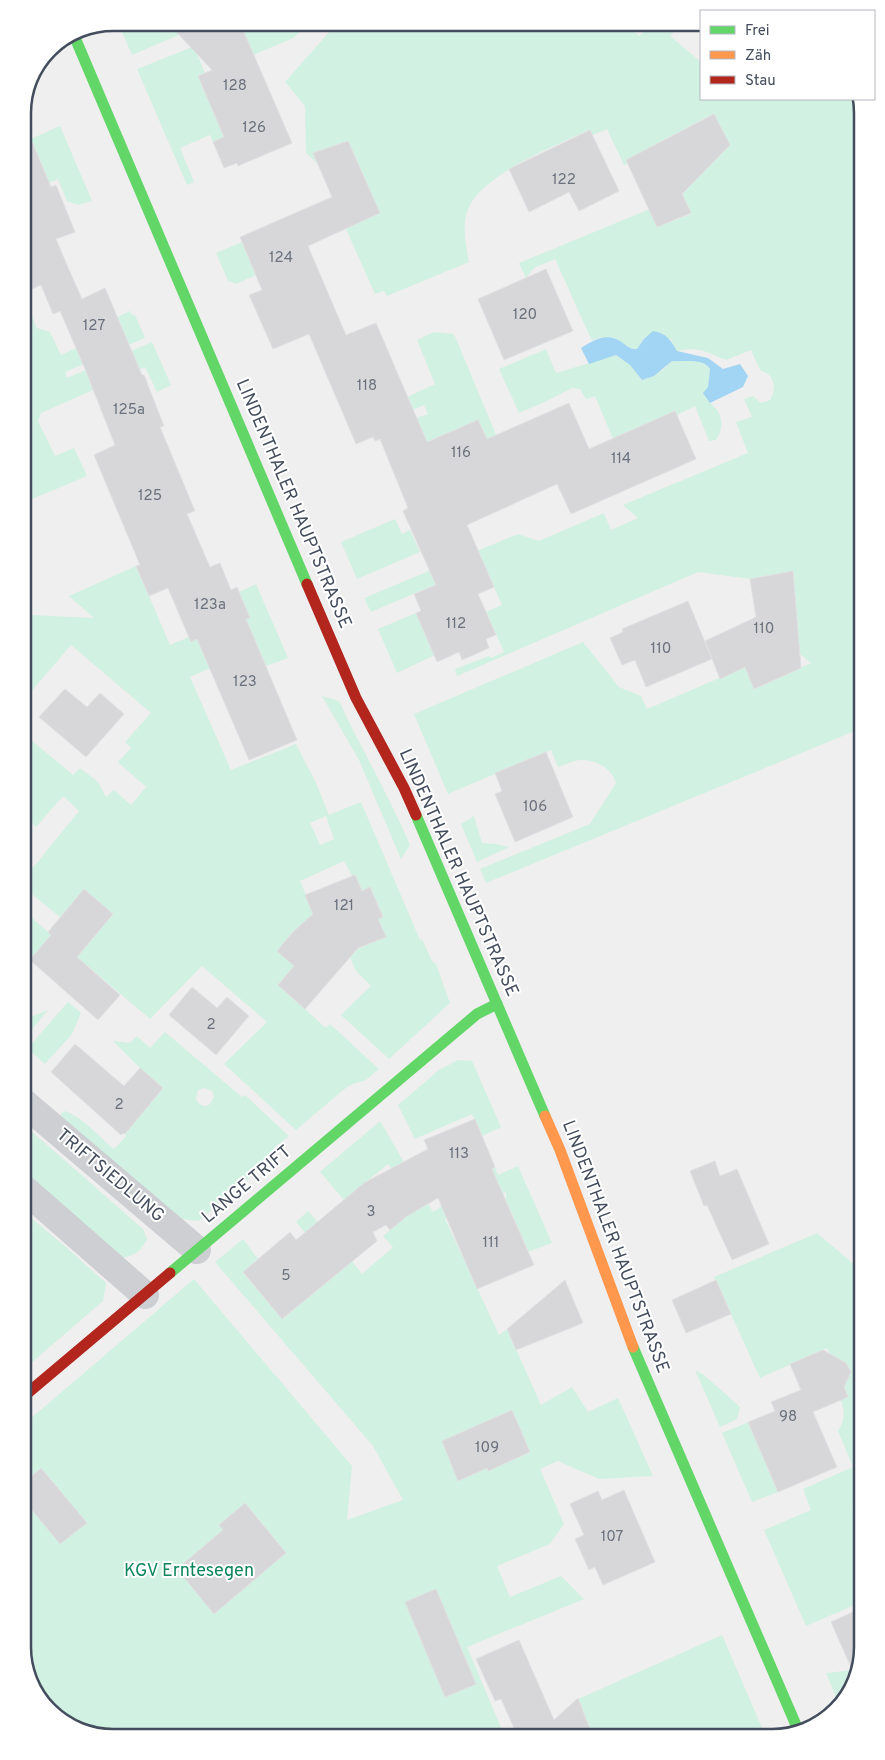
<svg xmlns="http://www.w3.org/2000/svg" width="885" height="1760" viewBox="0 0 885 1760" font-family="Overpass,sans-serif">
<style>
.green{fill:#d1f1e2;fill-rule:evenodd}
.water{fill:#a2d5f3}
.building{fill:#d7d7d9;stroke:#e1e0e2}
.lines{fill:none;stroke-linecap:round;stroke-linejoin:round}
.street{stroke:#cdcfd3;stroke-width:28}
.fast{stroke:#63d668;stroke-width:11}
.slow{stroke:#ff974d;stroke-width:11}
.jam{stroke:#b3261e;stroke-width:11}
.labels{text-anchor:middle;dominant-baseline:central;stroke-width:4;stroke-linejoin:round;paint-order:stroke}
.number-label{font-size:15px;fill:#6a717d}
.street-label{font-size:18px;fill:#444d5d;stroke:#fff}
.park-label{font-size:18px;fill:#0d865d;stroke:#fff}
.rim{fill:none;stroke:#444d5d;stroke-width:2.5}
</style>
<rect width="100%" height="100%" fill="#f0efef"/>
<g class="green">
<path d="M118,23h52l3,4 11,-4h23l-75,32z"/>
<path d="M253,23h56l-16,15 -51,22 -14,-26z"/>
<path d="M322,23h261l4,3 3,-3h35l14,13 14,-13h29l-12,13 31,26v37h159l2,15v614l-376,155 -6,-14 110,-45 26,-41c-5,-15 -19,-23 -34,-23 -8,0 -17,5 -24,7l-7,-17 -103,44 -34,-80 169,-72 36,45 22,9 6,13 98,-42 9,22 57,-26 -21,-17 3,-75 -43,8 -52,-7 -241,104 -2,-7 34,-13 2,2 13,-6 -18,-40 16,-7 -18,-41 -113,48 -7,-14 154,-64 21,7 65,-28 7,17 27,-12 -15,-13 125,-52 -12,-31 16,-5 -8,-18 9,-3 8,7 9,-3c7,-14 5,-24 -10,-30l-9,-20 -25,10c-19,-8 -28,-14 -49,-9l-6,-12h-27l-7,10h-7l-9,-7 -21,-5 -8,4 -37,-82 -21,9 -8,10 -7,-15 131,-54 7,18 34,-13 -9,-19 7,-9 24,-72 -59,31 1,5 -31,15 -17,-36 -15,6 -3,-5c-34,16 -110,45 -122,82 -5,16 -1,34 2,50l-82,34 -3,-5 -9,3 -29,-65 34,-16 -33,-72 -18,7 -12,15 -11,-10 -1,-47 -20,-24 45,-51z"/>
<path d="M210,40l-13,14 8,19 -7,3 29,60 -14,6 -3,-7 -30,13 14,34 -7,3 -50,-116z"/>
<path d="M60,126l32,75 -14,4 -11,-4 -9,-22 -35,15v-21l19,-9 -11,-25z"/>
<path d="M242,242l14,33 -20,9 -8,-3 -12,-28z"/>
<path d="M23,297l14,31 13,4 11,23 15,-7 3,6 46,-19 -8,-18 13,-6 2,4h3l10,23 -80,34 2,6 85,-36 19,43 -14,7 -12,-25 -104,46 -3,8 17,35 19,-8 13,28 -64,27z"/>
<path d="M434,332l20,2 55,132 -9,5 -22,-51 -54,23 -8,-25 12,-4 -4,-9 -12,5 -5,-13 28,-13 -18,-44z"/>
<path d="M546,349l10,24 60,-18 14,10 12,15 21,-10 9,-9c13,1 31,-3 38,8 -1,11 -3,21 0,32 1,4 5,6 7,9 7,10 5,21 -1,30l-7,1 -14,-35 -18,9 -2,-3 -62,27 -18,-43 -9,3 -6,-10 -8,-1 -23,12 -30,13 -20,-44z"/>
<path d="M395,519l7,15 8,-4 10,22 -63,27 -16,-37z"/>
<path d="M136,566l34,79 19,-8 2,5 58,-24 -10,-26 17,-8 32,74 -22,8 -8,-19 -68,30 41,93 65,-26 21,41 12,30 32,-13 59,138 2,-1 10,22 4,3 14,39 -61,56 -48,-44 30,-29 -15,-15 -8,-18 37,-16 -7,-18 5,-2 -12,-29 -9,3 -7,-16 -3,1 -8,-15 -44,20 18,42 -25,9 -16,19 17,15 -16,19 48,43 4,-4 49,45 -13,11 -16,5 -8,6 -46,39 -72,-66 43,-42 -65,-56 -52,53 -73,-62 36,-43 -29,-25 -24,28 -37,-30v-7l56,-69 -16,-15 -27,31 -13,-12v-82l50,42 7,-7 18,14 8,15 8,-7 17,15 15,-18 -28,-25 13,-14 -6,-6 26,-29 -80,-68 -48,56v-76l8,-10 63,3 -25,-22zM326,816l8,23 -14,6 -10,-22z"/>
<path d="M416,613l19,42 -38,18 -19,-44z"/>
<path d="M322,696l17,5c23,49 50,95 71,144l-9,14 -42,-99z"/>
<path d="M474,816l8,27 14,1 13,3 -32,15 -16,-38z"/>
<path d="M23,910l28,25 -21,25 -7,12z"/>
<path d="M68,1002l13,11 -9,21 -27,30 -18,-15z"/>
<path d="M48,1010l-25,30v-20z"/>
<path d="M165,1032l77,65 3,-2 44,41 -14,11 -11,18 -65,56 -18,-2 -123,-102 6,-6c20,6 34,26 50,38l12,-13 -1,-2 38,-46 -23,-20 -27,-27 17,2 7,-7 13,12zM204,1088l8,3 2,6 -4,7c-6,4 -11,1 -14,-5l2,-9z"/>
<path d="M458,1060l14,1 29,66 -19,9 -10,-22 -57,25 -17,-34 41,-35z"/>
<path d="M380,1121l53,91 15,-10 -4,-13 51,-22 3,8 20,-9 34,77 -24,9 -22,-52v-8l-61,27 54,116 8,-6 34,76 31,-18 16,25 30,-14 35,78 -54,3 -41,-18 -18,8 24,55 -14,20 -53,22 13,31 51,-21 23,23 -117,48 38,90h-397l-30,-11 -45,-40 -4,-5 -6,-35v-221l171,-146 158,187 -5,54 56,-20 -30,-54 -158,-184 28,-23 15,20 -15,14 40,46 55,-47 -42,-50 12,-11 30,33 24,30 31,-27 -10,-11 23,-20v-31l-18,-21 -44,36 -24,-28z"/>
<path d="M23,1124l120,105 4,10c-7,14 -13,17 -28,19l-96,-85z"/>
<path d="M23,1211l45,38 38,34 -3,18 -80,69z"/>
<path d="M817,1233l45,38v229l-10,5 10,24v73l-56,24 -42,-96 47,-20 -8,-21 50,-22 -15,-36c7,-11 7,-18 3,-31l7,-3 -5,-13 7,-10 -1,-5 -17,-10 -5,-11 -67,30 -46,-101z"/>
<path d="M695,1370l9,5 36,32 -3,12 -17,8z"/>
<path d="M749,1422l29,70 -26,10 -30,-69z"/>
<path d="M722,1635l44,102h-195l19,-8 -12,-30z"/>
<path d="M854,1670l-6,3c6,13 2,22 -9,31l-13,-31z"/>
</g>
<path class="water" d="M653,331c13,2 18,9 24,20l31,7 15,11 17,-5 8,12 -5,11 -33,16 -7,-10 5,-6 2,-18c-7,-11 -25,-7 -38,-8l-18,15 -12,4 -12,-15 -14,-10 -27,9 -8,-16c15,-9 26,-16 42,-5 5,4 7,6 14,6l7,-10z"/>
<g class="building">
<path d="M168,23h72l52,120 -54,23 -1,-3 -13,5 -11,-26 11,-5 -26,-61 14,-6z"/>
<path d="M714,114l16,31 -48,49 9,19 -34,14 -31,-67z"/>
<path d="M23,120l28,67 5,-2 19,47 -19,7 14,33 12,27 23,-11 37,87h2l20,51 -4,1 35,84 -8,3 23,53 10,-4 11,27 6,-3 13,31 -4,1 51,121 -48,20 -52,-121 -6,3 -23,-54 -19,8 -13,-30 4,-1 -46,-110 21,-10 -30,-76 -25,-58 -7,3 -12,-29 -18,8z"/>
<path d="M590,130l29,61 -40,20 -10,-19 -40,20 -20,-43z"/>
<path d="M348,141l32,72 -72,33 38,89 30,-12 51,119 51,-22 9,19 82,-36 20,46 86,-38 21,48 -125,55 -14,-30 -90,41 27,62 -16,7 18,41 -10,4 3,9 -27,12 -3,-8 -22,10 -21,-49 5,-2 -7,-17 22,-9 -33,-74 5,-3 -28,-69 -5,2 -2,-4 -17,7 -47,-110 -36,15 -24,-54 13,-5 -22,-53 92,-40 -19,-44z"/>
<path d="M546,269l27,62 -69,29 -26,-61z"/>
<path d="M793,571l8,97 -47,21 -9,-22 -25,12 -15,-38 51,-24 -6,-38z"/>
<path d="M688,601l24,58 -66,28 -11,-27 -13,5 -12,-27 13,-6 -1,-3z"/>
<path d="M65,689l22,18 13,-14 24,21 -38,43 -47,-40z"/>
<path d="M546,752l27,65 -58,25 -20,-48 7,-3 -7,-18z"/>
<path d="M355,875l7,16 8,-4 13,30 -5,2 8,18 -28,11 -53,61 -27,-24 16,-19 -17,-15 16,-19 20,-18 -8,-19z"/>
<path d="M84,889l29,25 -36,43 43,38 -22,25 -68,-60 21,-25 -3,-3z"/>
<path d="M192,987l25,21 10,-11 22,19 -33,39 -47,-40z"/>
<path d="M75,1044l49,42 16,-18 23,20 -38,46 -2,-1 -2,2 -70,-63z"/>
<path d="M475,1119l20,48 -3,2 42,96 -57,24 -39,-91 -31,18 -17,14 -4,-5 -13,7 4,9 -95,78 -39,-47 47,-40 6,8 68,-57 64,-34 -4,-9z"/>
<path d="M715,1161l5,15 17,-7 32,75 -37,16 -25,-55 -3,1 -14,-35z"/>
<path d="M565,1280l18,43 -67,27 -9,-21z"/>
<path d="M716,1280l15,34 -45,19 -14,-33z"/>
<path d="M823,1350l23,13 5,9 -7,15 4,10 -35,15 24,55 -59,25 -30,-70 27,-11 -4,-9 30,-12 -11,-26z"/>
<path d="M512,1410l18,42 -42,19 -1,-3 -29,13 -16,-40z"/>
<path d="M41,1468l46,55 -27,21 -37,-45v-15z"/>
<path d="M624,1490l31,72 -52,23 -8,-18 -6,3 -14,-31 9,-4 -14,-31 28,-13 4,9z"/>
<path d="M245,1503l41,50 -72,61 -37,-45 46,-39 -4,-5z"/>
<path d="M436,1589l40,95 -31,13 -40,-95z"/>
<path d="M862,1608v39l-8,27 -23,-52z"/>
<path d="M519,1640l35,80 24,-22 12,31 -19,8h-53l-17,-38 -6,2 -19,-42z"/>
</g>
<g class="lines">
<g class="street">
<path d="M23,1102l174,148"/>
<path d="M23,1188l122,107"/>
</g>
<g class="fast">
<path d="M73,33l234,551"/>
<path d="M416,815l129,301"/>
<path d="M170,1273l307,-259 20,-10"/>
<path d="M633,1347l166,385"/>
</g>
<path class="slow" d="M545,1116l15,34 73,197"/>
<g class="jam">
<path d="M307,584l49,114 48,90 12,27"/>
<path d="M23,1397l147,-124"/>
</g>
</g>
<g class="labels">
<g class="number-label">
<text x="235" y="86">128</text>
<text x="254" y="128">126</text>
<text x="564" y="180">122</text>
<text x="281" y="258">124</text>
<text x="525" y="315">120</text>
<text x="94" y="326">127</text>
<text x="367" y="386">118</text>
<text x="129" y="410">125a</text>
<text x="461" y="453">116</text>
<text x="621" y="459">114</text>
<text x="150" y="496">125</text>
<text x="210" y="605">123a</text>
<text x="456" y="624">112</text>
<text x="764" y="629">110</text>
<text x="661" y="649">110</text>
<text x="245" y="682">123</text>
<text x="535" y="807">106</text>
<text x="344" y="906">121</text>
<text x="211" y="1025">2</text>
<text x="119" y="1105">2</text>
<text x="459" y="1154">113</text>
<text x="371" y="1212">3</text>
<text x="491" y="1243">111</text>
<text x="286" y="1276">5</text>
<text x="788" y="1417">98</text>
<text x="487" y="1448">109</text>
<text x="612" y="1537">107</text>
</g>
<g class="street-label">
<text transform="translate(293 504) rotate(67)">LINDENTHALER HAUPTSTRASSE</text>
<text transform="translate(458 873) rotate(66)">LINDENTHALER HAUPTSTRASSE</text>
<text transform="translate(110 1176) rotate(40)">TRIFTSIEDLUNG</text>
<text transform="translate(247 1185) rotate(-40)">LANGE TRIFT</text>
<text transform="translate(615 1247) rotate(69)">LINDENTHALER HAUPTSTRASSE</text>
</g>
<g class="park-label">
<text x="189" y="1571">KGV Erntesegen</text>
</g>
</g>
<path d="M0 0H885V1760H0ZM113 31H772A82 82 0 0 1 854 113V1647A82 82 0 0 1 772 1729H113A82 82 0 0 1 31 1647V113A82 82 0 0 1 113 31Z" fill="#fff" fill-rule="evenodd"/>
<path class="rim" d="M113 31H772A82 82 0 0 1 854 113V1647A82 82 0 0 1 772 1729H113A82 82 0 0 1 31 1647V113A82 82 0 0 1 113 31Z"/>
<rect x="700" y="10" width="175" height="90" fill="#ffffff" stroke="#b4b8be"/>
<rect x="710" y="26" width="25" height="8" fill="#63d668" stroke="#b4b8be"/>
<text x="745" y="35" font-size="15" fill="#444d5d">Frei</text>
<rect x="710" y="51" width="25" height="8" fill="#ff974d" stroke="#b4b8be"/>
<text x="745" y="60" font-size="15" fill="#444d5d">Zäh</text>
<rect x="710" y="76" width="25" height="8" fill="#b3261e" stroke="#b4b8be"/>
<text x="745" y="85" font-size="15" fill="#444d5d">Stau</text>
</svg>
